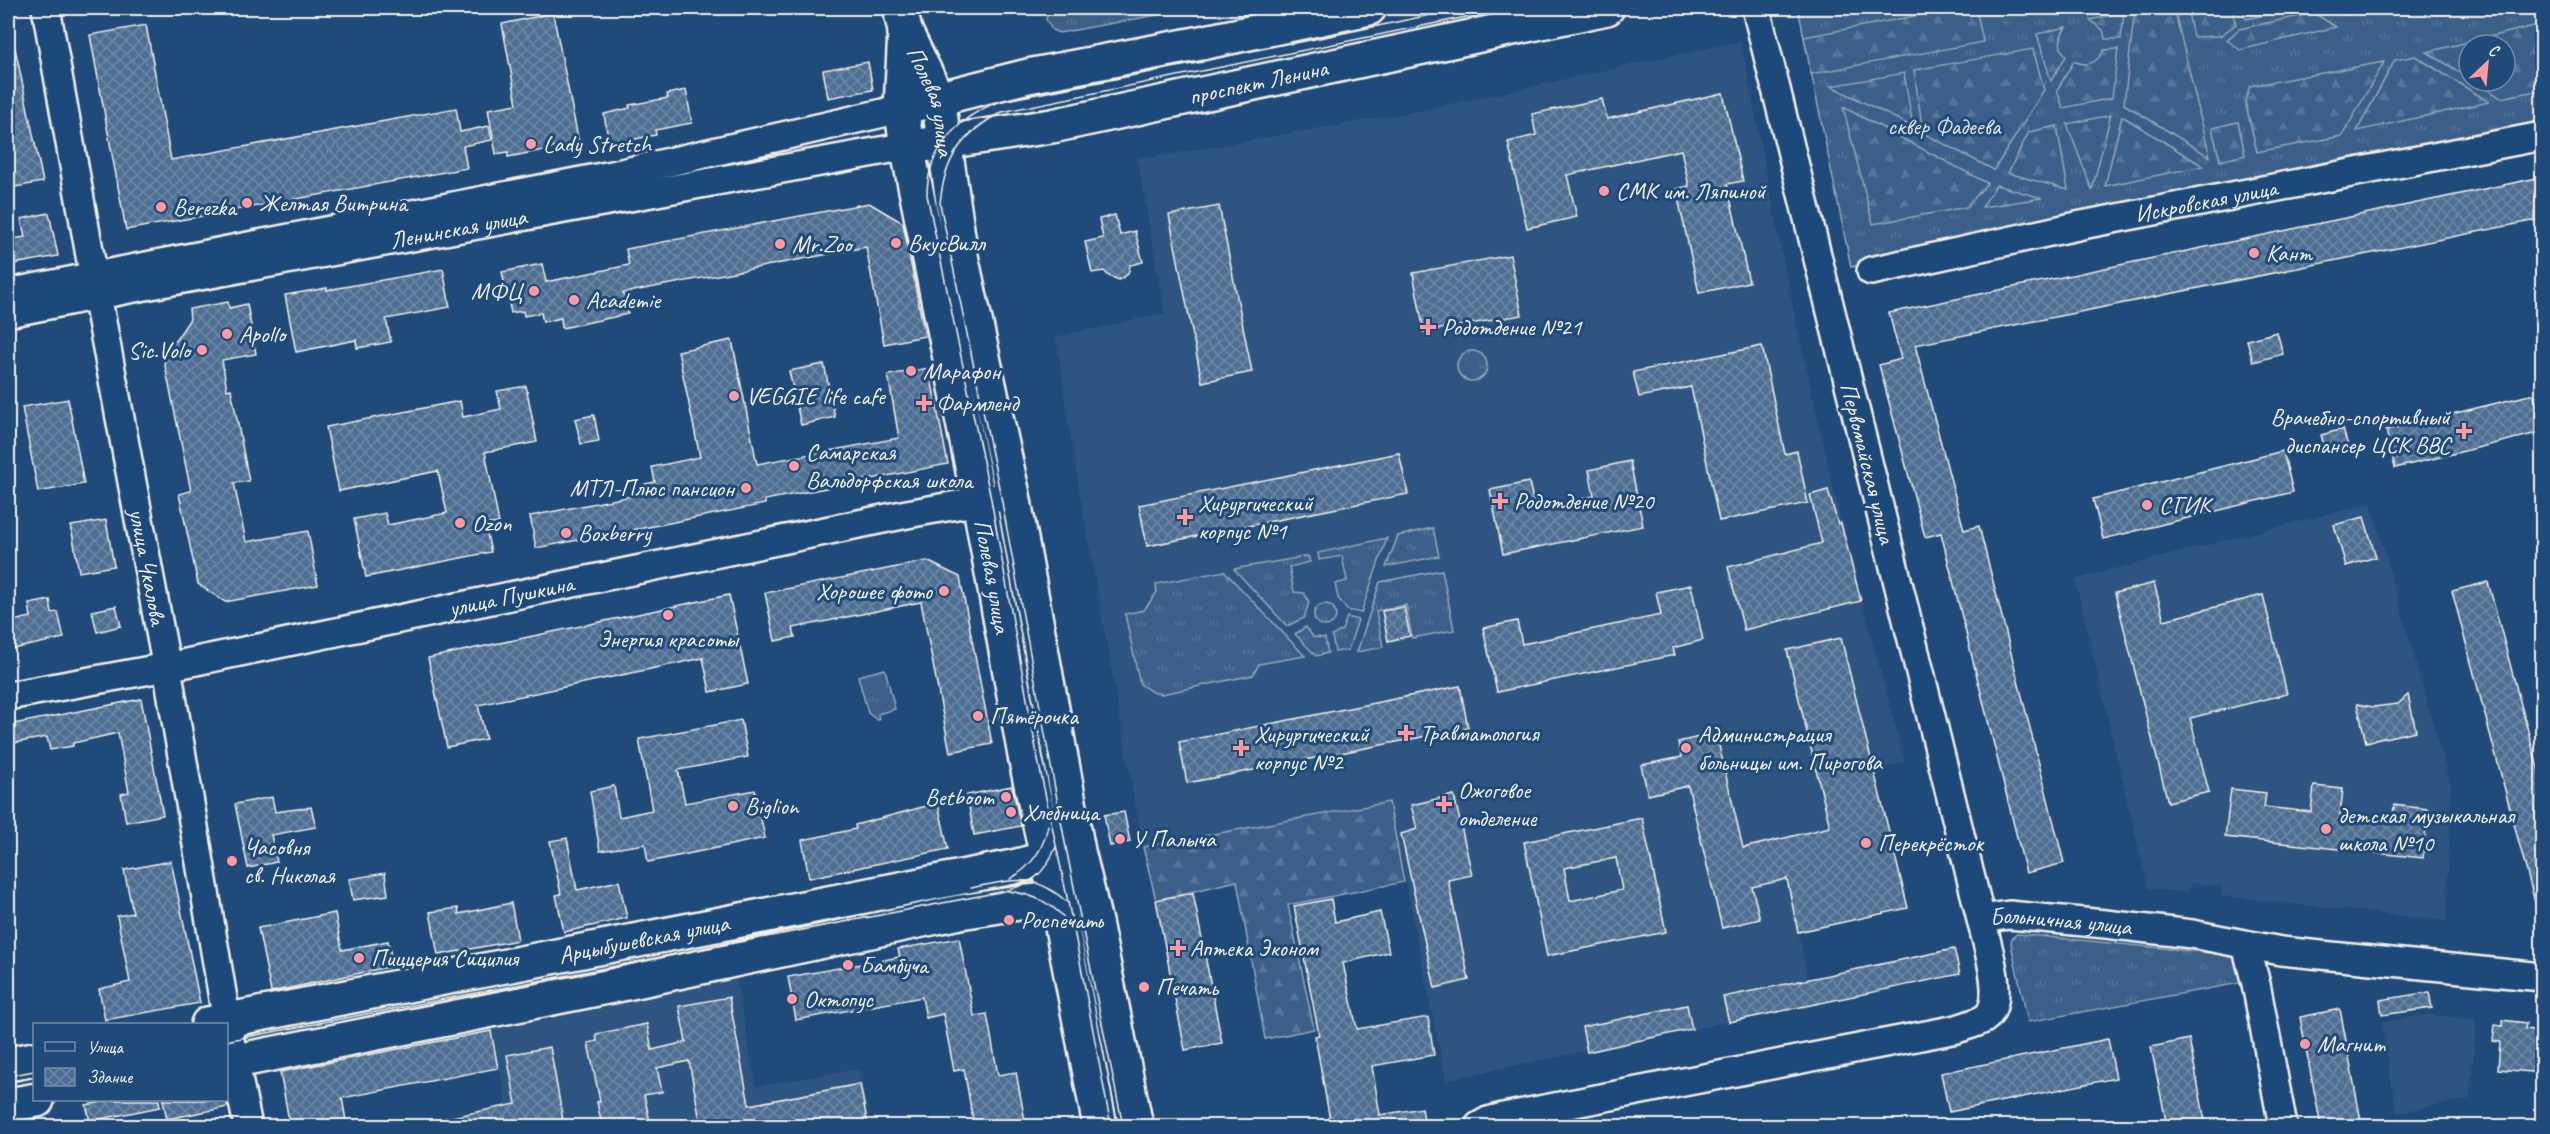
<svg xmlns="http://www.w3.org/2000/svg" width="2550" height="1134" viewBox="0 0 2550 1134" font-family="Caveat,sans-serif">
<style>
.built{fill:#2d5581}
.grass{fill:url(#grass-tufts);stroke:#97a8b8;stroke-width:1.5;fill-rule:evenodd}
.forest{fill:url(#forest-firs);stroke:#97a8b8;stroke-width:1.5}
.pitch{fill:#3a5f88;stroke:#97a8b8;stroke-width:1.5}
.building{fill:url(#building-cross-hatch);stroke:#f4f1e8;stroke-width:1.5;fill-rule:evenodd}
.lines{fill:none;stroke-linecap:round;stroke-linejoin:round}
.minor-casing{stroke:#f4f1e8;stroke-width:32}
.major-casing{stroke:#f4f1e8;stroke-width:38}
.minor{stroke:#1f4a7a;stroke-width:27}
.major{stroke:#1f4a7a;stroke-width:33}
.tram{stroke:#f4f1e8;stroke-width:1.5}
.poi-dot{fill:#ff9aa2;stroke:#1f4a7a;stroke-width:2}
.labels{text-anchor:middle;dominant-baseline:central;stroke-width:6;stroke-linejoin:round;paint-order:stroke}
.street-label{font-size:24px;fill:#f4f1e8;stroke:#1f4a7a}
.park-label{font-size:24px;fill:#e1e2de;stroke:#1f4a7a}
.poi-label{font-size:24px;fill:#f4f1e8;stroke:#1f4a7a;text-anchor:start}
</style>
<defs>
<pattern id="grass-tufts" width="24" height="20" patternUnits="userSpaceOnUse" patternTransform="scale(1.5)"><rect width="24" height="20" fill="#3a5f88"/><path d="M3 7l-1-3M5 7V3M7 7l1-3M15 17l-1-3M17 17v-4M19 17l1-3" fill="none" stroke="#577699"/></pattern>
<pattern id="forest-firs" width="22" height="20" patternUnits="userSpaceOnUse" patternTransform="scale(1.5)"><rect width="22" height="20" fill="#3a5f88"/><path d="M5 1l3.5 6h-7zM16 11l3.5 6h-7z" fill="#577699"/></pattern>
<pattern id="building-cross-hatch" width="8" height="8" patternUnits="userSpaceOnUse" patternTransform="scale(1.5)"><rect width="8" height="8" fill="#4d6e92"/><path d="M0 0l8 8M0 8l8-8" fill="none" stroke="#708aa6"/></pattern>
</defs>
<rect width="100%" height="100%" fill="#1f4a7a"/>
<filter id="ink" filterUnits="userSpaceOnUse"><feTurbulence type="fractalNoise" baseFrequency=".0167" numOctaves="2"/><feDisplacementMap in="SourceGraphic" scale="12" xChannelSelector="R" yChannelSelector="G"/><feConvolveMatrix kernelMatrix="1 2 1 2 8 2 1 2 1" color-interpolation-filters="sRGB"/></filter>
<g filter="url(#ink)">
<g class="built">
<path d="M1741,41l49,253 51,229 64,239 -84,26 25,100 -55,12 17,79 146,-30 6,25 -514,106 -57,-278 -246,45 -70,-393 -17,-117 109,-24 -28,-156h17l264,-46z"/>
<path d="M2371,503l80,285 -5,133 -225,-25v-10l-31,-3 -1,10 -41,-5 -73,-309z"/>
<path d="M736,977l20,109 103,-17 11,57h-360l-18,-99z"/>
<path d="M2430,1014l46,6 -6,79 -73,14 -16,-91z"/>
</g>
<g class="grass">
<path d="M1054,8h141l-136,25 -7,-3 -6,-11 2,-7z"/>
<path d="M1798,8h744v120l-691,139zM2469,45h36v36h-36z"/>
<circle cx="1472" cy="366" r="15"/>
<path d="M1433,528l6,28 -53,11 12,-31z"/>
<path d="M1387,538l-26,75 -14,-3 -9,-12 -3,-14 12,-3 -5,-25 -23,4 -1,-7z"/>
<path d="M1308,556l2,6 -21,5 5,25 10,1 5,9 -5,16 -17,8 -53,-57z"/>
<path d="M1442,570l12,60 -42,8 -6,-33 -30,6 7,36 -26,5 23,-70z"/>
<path d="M1224,571l81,85 -46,8 -6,11 -91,19 -10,-2 -12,-8 -15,-70 19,-4 13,-18 -1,-8z"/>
<circle cx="1325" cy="615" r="11"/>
<path d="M1347,617l11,3 -10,30 -13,2 -3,-16 10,-6z"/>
<path d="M1306,627l7,10 12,1 3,15 -12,3 -21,-22z"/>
<path d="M885,669l10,40 -17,5 1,6h-2l-9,-7 -10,-37z"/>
<path d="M2017,934l216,21 5,4 7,23 -217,40 -17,-78 1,-6z"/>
</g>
<g class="forest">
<path d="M1957,8h19l7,34 -172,32 -7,-37z"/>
<path d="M2135,8h39l36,149 -86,-53z"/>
<path d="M2187,8h45l4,16 -16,12 -27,1z"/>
<path d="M2124,12l-3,27h-16l-2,-9 -13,-10z"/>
<path d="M2314,13l22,14 -96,23 -13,-10 12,-11z"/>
<path d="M2542,24v66l-41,8 -27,-17h31v-36h-36v33l-42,-26z"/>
<path d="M2066,27c-7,10 -8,20 0,29l-15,25 -14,-47z"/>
<path d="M2033,49l11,41 -50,80 -71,-37 -9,-63z"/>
<path d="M2118,49l-6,49 -49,10 -6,-18 17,-29c13,7 24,1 30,-11z"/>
<path d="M2415,56l74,46 -132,29 38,-71z"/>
<path d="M2384,62l-42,74 -85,16 -12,-51 5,-15z"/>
<path d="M1904,73l9,54 -82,-41z"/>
<path d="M1843,107l144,76 -20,24 -94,17z"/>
<path d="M2111,115v-1l-19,76 -25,-66z"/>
<path d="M2122,116l81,50 -98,20z"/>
<path d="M2238,122l7,33 -25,6 -8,-33z"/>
<path d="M2057,126l11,64 -60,-17 21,-41z"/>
<path d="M1996,185l46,13 -60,9z"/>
<path d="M1389,802l15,80 -116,23 26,124 -49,10 -28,-158 -81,19 -13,-53z"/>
</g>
<g class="pitch">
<path d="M2243,8h55l-52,11z"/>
<path d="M2324,8h54c-20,4 -36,12 -54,0z"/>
</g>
<g class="building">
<path d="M553,13l26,130 -71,14v-5l-12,2 -8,-45 29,-5 -15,-80z"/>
<path d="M146,25l25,135 285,-52 4,24 29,-6 3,14 -29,6 4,22 -341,62 -36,-195z"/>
<path d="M15,48l28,134 -33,6 -2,-11v-15l3,-1 -3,-20v-92z"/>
<path d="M868,62l5,28 -45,8 -5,-28z"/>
<path d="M686,90l6,33 -37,7 1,5 -47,9 -5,-30 26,-6 -1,-3 39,-7 -1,-4z"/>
<path d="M1723,93l20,88 -16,3 22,98 -50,11 -23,-104 13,-3 -8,-36 -114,25 10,42 -50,11 -19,-86 28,-7 -4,-21 70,-15 5,20z"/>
<path d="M2542,177v42l-627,126 49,185 15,-4 85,337 -38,10 -85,-340 -16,4 -43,-161 -3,-11 22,-6 -12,-46z"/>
<path d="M869,203l34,20 22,113 -41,8 -18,-97 -243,46 5,21 -66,14 -1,-10 -18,4 -2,-9 -17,3 -1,-5 -12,2 -9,-41 40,-8 4,18 83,-17 -3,-16z"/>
<path d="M1219,206l33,166 -50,10 -33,-167z"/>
<path d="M49,213l9,43 -50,9v-25l17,-3 -4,-18z"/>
<path d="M1115,215l5,20 15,-4 8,31 -13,3 -2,9 -9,6 -10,-4 -5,-5 -12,2 -7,-31 18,-4 -4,-19z"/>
<path d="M1510,255l12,60 -98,17 -11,-59z"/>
<path d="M443,269l7,38 -64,12 5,23 -34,6 -1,-8 -60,12 -11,-57 42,-7v2z"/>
<path d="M228,302l1,6 18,-4 9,50 -34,6 5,30 4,-1 18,92 -15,2 12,59 62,-11 10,54 -93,17 -27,-18 -19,-90 12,-3 -29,-140 7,-1 21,-31 -1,-10z"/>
<path d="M2277,332l6,22 -30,8 -6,-22z"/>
<path d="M732,340l25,124 142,-26 -11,-63 41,-7 19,96 -183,36v4l-111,22 -118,22 -6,-32 117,-23 -2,-9 10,-2 -3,-15 48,-10 -22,-106z"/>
<path d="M1762,346l23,108 12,-3 11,52 -89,18 -28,-134 -52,10 -6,-25z"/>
<path d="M824,364l11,53 -34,8 -12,-54z"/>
<path d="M526,386l11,56 -52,10 14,71 -14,2 6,27 -125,25 -12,-58 31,-6 3,12 59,-12 -9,-42 -99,20 -13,-64 134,-26 3,16 38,-8 -4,-18z"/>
<path d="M2534,394l8,38 -147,36 -9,-38z"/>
<path d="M68,399l16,85 -46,8 -16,-85z"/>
<path d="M594,415l5,26 -18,3 -6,-25z"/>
<path d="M2343,429l5,17 -22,6 -5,-17z"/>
<path d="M2283,451l10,41 -190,47 -10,-40z"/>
<path d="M1399,453l9,41 -261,52 -8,-41z"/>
<path d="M1630,461l13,65 -140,28 -13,-64 39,-8 6,27 33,-7 26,-6 -5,-26z"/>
<path d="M1828,490l10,34 3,-1 20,78 -117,29 -16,-63 94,-24 -12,-48z"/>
<path d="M2364,517l12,40 -30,9 -12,-41z"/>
<path d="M106,520l8,46 -35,6 -8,-46z"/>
<path d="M927,561l33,16 32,167 -42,8 -29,-150 -128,26 2,9 -20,4 -10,-48z"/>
<path d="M2488,582l54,201v126l-5,1 -85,-319z"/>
<path d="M2154,583l10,37 99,-25 24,99 -97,24 19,74 -41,10 -53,-209z"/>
<path d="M1691,585l12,55 -30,8 2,7 -178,37 -14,-64 34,-7 5,23 139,-29 -5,-23z"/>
<path d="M729,595l19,89 -38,8 -7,-34 -225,47 8,34 -39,8 -19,-89z"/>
<path d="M50,600l2,13 6,-1 6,26 -56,12v-28l23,-5 -2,-13z"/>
<path d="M116,606l5,20 -24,6 -5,-21z"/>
<path d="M1404,607l6,29 -22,5 -6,-30z"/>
<path d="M1841,638l67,270 -110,24 -11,-53 -35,8 8,32 -38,9 -34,-142 -40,9 -7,-30 41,-8 -4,-15 38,-9 27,115 87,-21 -43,-177z"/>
<path d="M1460,686l8,42 -281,55 -8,-41z"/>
<path d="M2408,695l8,36 -50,11 -9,-38 16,3 25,-3z"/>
<path d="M141,699l22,116 -37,7 -5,-28 8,-2 -11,-59 -45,10v3l-23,4 -3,-13 -39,7v-19z"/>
<path d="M741,720l7,37 -70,13 7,33 70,-13 10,48 -117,24 -3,-18 -45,7 -10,-60 24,-5 5,31 33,-7 -13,-71z"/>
<path d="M1012,786l9,40 -47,9 -7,-40z"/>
<path d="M2314,786l29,3 -3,26 53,6 1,-16 34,4 -5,49 -198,-21 6,-48 35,4 -2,14 47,5z"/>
<path d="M1454,795l18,80 -24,5 21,100 -34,8 -34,-154 16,-5 -6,-24z"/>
<path d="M272,797l3,15 36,-5 5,20 -45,8 6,27 -29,6 -13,-64z"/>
<path d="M938,803l10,46 -139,29 -7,-38 54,-11 -1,-4z"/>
<path d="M1124,812l6,30 -20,4 -6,-31z"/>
<path d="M1642,818l24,114 -119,24 -23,-114zM1616,858l6,32 -52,11 -6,-33z"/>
<path d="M567,838l10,52 42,-9 8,37 -63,14 -8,-37 5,-1 -11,-53z"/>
<path d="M171,861l29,142 -95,17 -6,-31 31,-7 -13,-66 16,-3 -9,-43z"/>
<path d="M385,873l3,22 -35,5 -4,-21z"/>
<path d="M1193,893l29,150 -37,7 -29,-150z"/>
<path d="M1331,899l4,23 45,-10 9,40 -46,11 14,66 71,-12 6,38 -62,11 8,49 42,-7 3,18h-94l-16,-90 4,-1 -25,-129z"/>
<path d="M511,903l7,37 -80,15 -8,-43 28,-4 1,6z"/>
<path d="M335,913l7,37 46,-9 5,25 -122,26 -13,-64z"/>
<path d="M959,938l15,78 13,-2 11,61 18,-3 10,54h-52l-10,-57 -10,2 -11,-57 -17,4 -4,-21 -126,23 -8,-43 112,-20 -2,-8z"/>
<path d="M1954,949l6,25 -231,48 -6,-25z"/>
<path d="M2429,992l3,16 -50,7 -2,-15z"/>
<path d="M729,997l20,108 111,-21 8,42h-167l-12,-65 -32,7 5,24 -18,3 7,31h-49l-5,-24 3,-1 -12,-58 9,-2 -1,-7 51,-10 5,26 34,-8 -7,-36z"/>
<path d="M1687,1005l5,24 -105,23 -5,-25z"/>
<path d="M2340,1009l22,117h-41l-16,-82 -5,-27z"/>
<path d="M2502,1020l24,3 -1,6 17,2v42l-44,-4 2,-27 -7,-1 2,-16 7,1z"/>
<path d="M491,1031l7,37 -156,30 5,28h-57l-10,-54z"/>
<path d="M2108,1039l8,39 -167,34 -8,-39z"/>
<path d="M2189,1039l17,87h-39l-16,-79z"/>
<path d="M550,1047l14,79h-122v-7l74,-15 -9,-49z"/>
<path d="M112,1100h47l1,7 -70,14 -4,-16z"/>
<path d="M163,1100h63l2,7 -61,12z"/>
</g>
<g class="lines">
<g class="minor-casing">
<g id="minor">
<path id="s1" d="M46,8l51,287 73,390 60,355 18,86"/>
<path id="s2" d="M1871,271l211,-46 460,-89"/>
<path d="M8,293l609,-119 266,-61 18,-6"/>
<path id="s3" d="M8,313l121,-24 778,-143"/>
<path id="s4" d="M8,696l159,-29 740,-153 106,-19"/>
<path id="s5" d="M1981,919l28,-4 96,9 87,10 89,17 261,26"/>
<path d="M2246,945l10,39 27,142"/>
<path d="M1479,1126l9,-5 15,-4 454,-88c8,-3 20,-6 27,-10 24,-16 2,-76 -3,-100l-225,-911"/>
</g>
</g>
<g class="major-casing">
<g id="major">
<path id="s6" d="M900,8l5,23 -4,76 6,39 72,355 47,260 33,151 41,214"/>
<path id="s7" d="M906,33l32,66 23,157 52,239 65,356 17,71 41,204"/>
<path d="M917,104l111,-28 168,-32 173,-36"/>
<path id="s8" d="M924,145l128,-19 555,-118"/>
<path id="s9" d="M208,1024l805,-157 54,-14"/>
<path d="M226,1063l386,-77 348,-74 59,-9 59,-6"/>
<path d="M8,1064l26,-5"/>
<path d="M8,1105l29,-5"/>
</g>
</g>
<use href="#minor" class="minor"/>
<use href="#major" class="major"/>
<g class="tram">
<path d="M1291,44l173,-36"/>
<path d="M1010,879c21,-12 34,-30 38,-54"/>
<path d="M971,888c42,-8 62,-17 97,15"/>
<path d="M1008,891c25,3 51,14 64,38"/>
<path d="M226,1041l779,-150c29,-8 39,-17 51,-44"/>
<path d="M8,1076l26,-5"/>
<path d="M1111,1126l-36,-191 -37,-175 -47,-261 -64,-304c0,-46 33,-80 74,-94l202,-39"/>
<path d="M1123,1126l-56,-273 -66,-356 -61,-293c4,-45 22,-71 62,-92l508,-104"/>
</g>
</g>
</g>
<g class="poi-dot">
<circle cx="531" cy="144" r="6"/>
<circle cx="1604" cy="191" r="6"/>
<circle cx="247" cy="203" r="6"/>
<circle cx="161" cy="207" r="6"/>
<circle cx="896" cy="243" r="6"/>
<circle cx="780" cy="244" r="6"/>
<circle cx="2254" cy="253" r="6"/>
<circle cx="534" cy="291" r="6"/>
<circle cx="574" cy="300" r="6"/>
<path d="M1425 318h6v6h6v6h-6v6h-6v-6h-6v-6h6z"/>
<circle cx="227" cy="334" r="6"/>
<circle cx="202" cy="350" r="6"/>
<circle cx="911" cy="371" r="6"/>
<circle cx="734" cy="396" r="6"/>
<path d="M921 394h6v6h6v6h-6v6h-6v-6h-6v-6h6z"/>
<path d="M2461 422h6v6h6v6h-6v6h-6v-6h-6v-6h6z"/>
<circle cx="794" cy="466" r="6"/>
<circle cx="746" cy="488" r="6"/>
<path d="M1497 492h6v6h6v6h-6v6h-6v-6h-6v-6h6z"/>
<circle cx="2147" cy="505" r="6"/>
<path d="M1182 508h6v6h6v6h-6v6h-6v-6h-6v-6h6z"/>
<circle cx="460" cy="523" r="6"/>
<circle cx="566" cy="533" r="6"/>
<circle cx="944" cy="591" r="6"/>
<circle cx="668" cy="615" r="6"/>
<circle cx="978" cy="716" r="6"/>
<path d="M1403 724h6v6h6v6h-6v6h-6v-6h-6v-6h6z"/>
<path d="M1238 739h6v6h6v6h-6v6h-6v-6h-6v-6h6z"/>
<circle cx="1686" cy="748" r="6"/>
<circle cx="1006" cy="797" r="6"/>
<path d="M1441 795h6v6h6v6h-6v6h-6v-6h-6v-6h6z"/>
<circle cx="733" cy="806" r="6"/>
<circle cx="1011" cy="812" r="6"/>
<circle cx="2326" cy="829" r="6"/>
<circle cx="1120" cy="839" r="6"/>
<circle cx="1866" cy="843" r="6"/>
<circle cx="232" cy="861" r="6"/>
<circle cx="1009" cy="920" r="6"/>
<path d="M1175 939h6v6h6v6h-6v6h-6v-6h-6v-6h6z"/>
<circle cx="359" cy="958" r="6"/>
<circle cx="848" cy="965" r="6"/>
<circle cx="1144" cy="987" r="6"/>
<circle cx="792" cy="999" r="6"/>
<circle cx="2305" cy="1044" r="6"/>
</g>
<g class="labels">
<g class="street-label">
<text stroke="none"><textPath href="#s8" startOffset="340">проспект Ленина</textPath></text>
<text stroke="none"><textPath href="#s7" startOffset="74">Полевая улица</textPath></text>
<text stroke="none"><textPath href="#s2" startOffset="342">Искровская улица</textPath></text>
<text stroke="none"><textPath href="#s3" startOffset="458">Ленинская улица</textPath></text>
<text transform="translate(1868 463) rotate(76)">Первомайская улица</text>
<text stroke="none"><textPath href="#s1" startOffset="568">улица Чкалова</textPath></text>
<text stroke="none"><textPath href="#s6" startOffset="578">Полевая улица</textPath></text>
<text stroke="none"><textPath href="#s4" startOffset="513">улица Пушкина</textPath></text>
<text stroke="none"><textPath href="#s5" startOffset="80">Больничная улица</textPath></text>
<text stroke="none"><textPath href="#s9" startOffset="444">Арцыбушевская улица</textPath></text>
</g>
<g class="park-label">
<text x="1944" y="126">сквер Фадеева</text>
</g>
<g class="poi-label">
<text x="543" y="144">Lady Stretch</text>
<text x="1616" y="191">СМК им. Ляпиной</text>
<text x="259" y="203">Желтая Витрина</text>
<text x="173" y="207">Berezka</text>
<text x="908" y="243">ВкусВилл</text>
<text x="792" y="244">Mr.Zoo</text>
<text x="2266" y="253">Кант</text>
<text x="522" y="291" text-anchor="end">МФЦ</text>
<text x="586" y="300">Academie</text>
<text x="1442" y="327">Родотдение №21</text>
<text x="239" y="334">Apollo</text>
<text x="190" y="350" text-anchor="end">Sic.Volo</text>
<text x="923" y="371">Марафон</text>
<text x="746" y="396">VEGGIE life cafe</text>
<text x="936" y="403">Фармленд</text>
<text x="2450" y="417" text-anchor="end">Врачебно-спортивный<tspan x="2450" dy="28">диспансер ЦСК ВВС</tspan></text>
<text x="806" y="452">Самарская<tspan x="806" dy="28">Вальдорфская школа</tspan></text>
<text x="734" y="488" text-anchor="end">МТЛ-Плюс пансион</text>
<text x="1514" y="501">Родотдение №20</text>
<text x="1198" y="503">Хирургический<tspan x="1198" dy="28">корпус №1</tspan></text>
<text x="2159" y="505">СГИК</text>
<text x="472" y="523">Ozon</text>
<text x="578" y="533">Boxberry</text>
<text x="932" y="591" text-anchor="end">Хорошее фото</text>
<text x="668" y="639" text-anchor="middle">Энергия красоты</text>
<text x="990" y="716">Пятёрочка</text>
<text x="1420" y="733">Травматология</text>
<text x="1254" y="734">Хирургический<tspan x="1254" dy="28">корпус №2</tspan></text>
<text x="1698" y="734">Администрация<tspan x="1698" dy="28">больницы им. Пирогова</tspan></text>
<text x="1458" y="790">Ожоговое<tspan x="1458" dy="28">отделение</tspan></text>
<text x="994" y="797" text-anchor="end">Betboom</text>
<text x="745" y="806">Biglion</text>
<text x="1023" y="812">Хлебница</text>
<text x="2338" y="815">детская музыкальная<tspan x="2338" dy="28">школа №10</tspan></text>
<text x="1132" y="839">У Палыча</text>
<text x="1878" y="843">Перекрёсток</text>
<text x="244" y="847">Часовня<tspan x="244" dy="28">св. Николая</tspan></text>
<text x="1021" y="920">Роспечать</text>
<text x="1190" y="948">Аптека Эконом</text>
<text x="371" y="958">Пиццерия Сицилия</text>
<text x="860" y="965">Бамбуча</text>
<text x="1156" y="987">Печать</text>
<text x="804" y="999">Октопус</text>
<text x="2317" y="1044">Магнит</text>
</g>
</g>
<rect width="2550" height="1134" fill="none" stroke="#1f4a7a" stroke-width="30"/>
<rect x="15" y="15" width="2520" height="1104" fill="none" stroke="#f4f1e8" stroke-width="2" filter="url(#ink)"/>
<rect x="33" y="1023" width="195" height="78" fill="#1f4a7a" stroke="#748da6" stroke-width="1.5"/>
<rect x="45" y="1042" width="30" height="9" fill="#1f4a7a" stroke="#748da6" stroke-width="1.5"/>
<text x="87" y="1053" font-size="18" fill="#f4f1e8">Улица</text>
<rect x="45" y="1068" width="30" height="18" fill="url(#building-cross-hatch)" stroke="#748da6" stroke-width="1.5"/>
<text x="87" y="1083" font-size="18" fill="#f4f1e8">Здание</text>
<g transform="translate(2487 63) rotate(26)"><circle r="28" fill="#1f4a7a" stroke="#748da6" stroke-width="1.5"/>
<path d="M0-4.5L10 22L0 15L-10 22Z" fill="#ff9aa2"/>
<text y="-9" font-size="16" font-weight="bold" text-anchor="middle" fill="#f4f1e8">С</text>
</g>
</svg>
